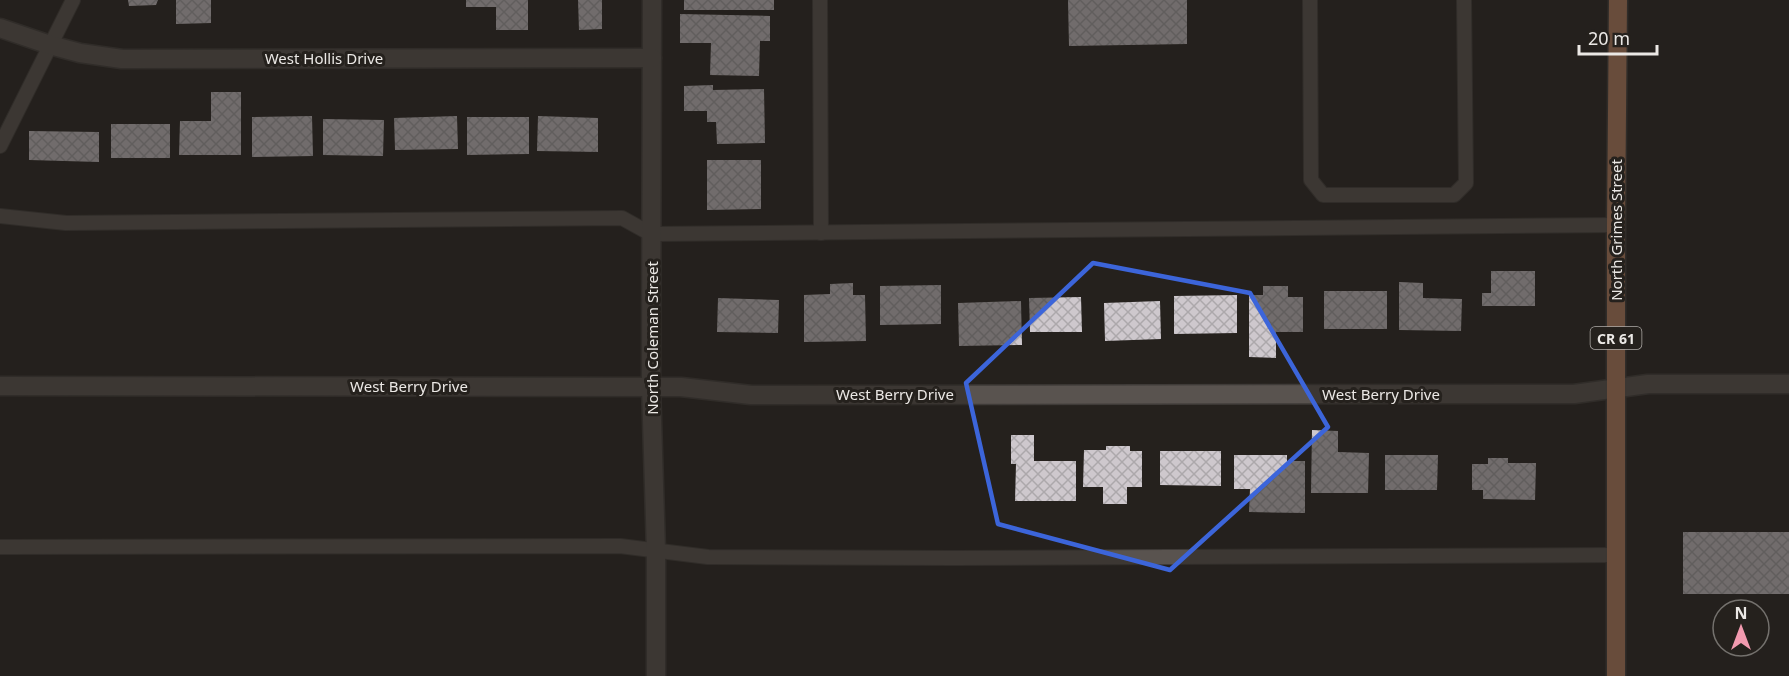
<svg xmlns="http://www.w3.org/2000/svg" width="1789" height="676" viewBox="0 0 1789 676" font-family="'Noto Sans',sans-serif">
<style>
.building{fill:url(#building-cross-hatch)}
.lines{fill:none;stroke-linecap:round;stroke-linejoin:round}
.lane-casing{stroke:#3f3b38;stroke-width:16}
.street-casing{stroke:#3f3b38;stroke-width:21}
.primary-casing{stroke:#3f3b38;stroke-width:21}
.lane{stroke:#59534f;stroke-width:14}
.street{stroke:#59534f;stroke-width:18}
.primary{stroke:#ba815f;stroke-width:18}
.marked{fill:none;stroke:#3c65da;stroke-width:4.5;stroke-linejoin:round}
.labels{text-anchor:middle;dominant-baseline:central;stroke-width:6;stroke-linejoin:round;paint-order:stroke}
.shield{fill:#25211d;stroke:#b0aca9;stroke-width:1.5}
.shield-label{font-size:14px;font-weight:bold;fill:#ebe8e5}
.street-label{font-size:15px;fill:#ebe8e5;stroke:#25211d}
</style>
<defs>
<pattern id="building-cross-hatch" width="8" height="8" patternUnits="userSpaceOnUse" patternTransform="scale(1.5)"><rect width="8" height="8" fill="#cec8cd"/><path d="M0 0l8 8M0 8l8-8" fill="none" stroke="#aca8ab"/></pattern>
</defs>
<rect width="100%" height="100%" fill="#25211d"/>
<g class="building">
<path d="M128,0h30l-2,5 -27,1z"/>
<path d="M176,0h35v23l-35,1z"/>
<path d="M466,0h62v30h-32v-23h-30z"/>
<path d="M578,0h24v29l-23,1z"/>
<rect x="684" y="0" width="90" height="10"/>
<path d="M1068,0h119v44l-118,2z"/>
<path d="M680,14l90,2v25h-10l-1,35 -49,-1 1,-32h-31z"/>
<path d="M713,85v5l51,-1 1,54 -48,1 -1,-22h-9v-11h-23v-25z"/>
<path d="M211,92h30v63h-62l1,-34h31z"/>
<path d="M312,116l1,40 -61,1v-40z"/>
<path d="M457,116l1,33 -63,1 -1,-32z"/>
<path d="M538,116l60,2v34l-61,-1z"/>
<path d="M467,117h62v37l-62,1z"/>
<path d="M323,119l61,1 -1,36 -60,-1z"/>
<rect x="111" y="124" width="59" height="34"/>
<path d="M29,131l70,1v30l-70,-2z"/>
<path d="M707,160h54v49l-54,1z"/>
<path d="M1491,271h44v35h-53v-13h9z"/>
<path d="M1399,282l24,1v15l39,1 -1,32 -62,-1z"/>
<path d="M853,283v12h12l1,46 -62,1v-47l26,-1v-10z"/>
<path d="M941,285v39l-61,1v-39z"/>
<path d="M1263,286h25v11h15v35h-27v26l-27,-1v-62h14z"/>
<rect x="1324" y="291" width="63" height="38"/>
<path d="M1237,295v38l-63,1v-38z"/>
<path d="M1081,297l1,35h-52l-1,-34z"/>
<path d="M718,298l61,2 -1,33 -61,-1z"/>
<path d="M1021,301l1,44 -63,1 -1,-43z"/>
<path d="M1160,301l1,38 -56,2 -1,-38z"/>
<path d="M1312,430l26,1v21l31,1 -1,40h-57z"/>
<path d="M1011,435h23v26h42v40h-61l1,-37h-5z"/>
<path d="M1106,446h24v5h12v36h-15v17h-24v-17h-20l1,-37h22z"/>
<path d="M1160,451h61v35l-61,-1z"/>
<path d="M1234,455h53v6h18v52l-56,-1 1,-23h-16z"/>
<path d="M1385,455h53l-1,35h-52z"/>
<path d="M1488,458h20v5h28l-1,37 -52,-1v-9h-11v-26h16z"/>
<rect x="1683" y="532" width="106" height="62"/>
</g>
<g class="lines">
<g class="lane-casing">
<g id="lane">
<path d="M820,0l1,233"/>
<path d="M1310,0l1,180 12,15h131l12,-12 -2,-183"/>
<path d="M0,146l73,-146"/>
<path d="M0,216l66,7 556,-5 29,16 965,-9"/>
<path d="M0,547l620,-1 88,11 246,1 662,-3"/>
</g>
</g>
<g class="street-casing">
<g id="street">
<path d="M652,0l-1,387 5,164v125"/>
<path d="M0,28l50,17 30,8 42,6 530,-1"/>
<path d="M0,386l681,1 70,8 823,-1 74,-10h141"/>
</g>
</g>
<g class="primary-casing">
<path id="primary" d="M1616,676v-451l2,-225"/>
</g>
<use href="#lane" class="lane"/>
<use href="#street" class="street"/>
<use href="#primary" class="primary"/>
</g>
<path d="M0 0H1789V676H0ZM1093,263l157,30 78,134 -158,143 -172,-46 -32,-141z" fill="#25211d" fill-opacity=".55" fill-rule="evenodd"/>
<path class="marked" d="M1093,263l157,30 78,134 -158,143 -172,-46 -32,-141z"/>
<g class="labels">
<rect class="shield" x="1590.5" y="327" width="51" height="22" rx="4.5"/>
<g class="shield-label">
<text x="1616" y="338">CR 61</text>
</g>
<g class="street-label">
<text x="324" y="58">West Hollis Drive</text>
<text transform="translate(1616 230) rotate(-90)">North Grimes Street</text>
<text transform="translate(652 338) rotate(-90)">North Coleman Street</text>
<text x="409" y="386">West Berry Drive</text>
<text x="895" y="394">West Berry Drive</text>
<text x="1381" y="394">West Berry Drive</text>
</g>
</g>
<g transform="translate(1741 628)"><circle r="28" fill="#25211d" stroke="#74716d" stroke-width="1.5"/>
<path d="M0-4.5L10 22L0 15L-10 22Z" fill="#f29aaf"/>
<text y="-9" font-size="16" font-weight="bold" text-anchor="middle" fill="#ebe8e5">N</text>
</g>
<path d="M1579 45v9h78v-9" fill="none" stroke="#ebe8e5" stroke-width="3"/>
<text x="1588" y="45" font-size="18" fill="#ebe8e5" stroke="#25211d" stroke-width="4.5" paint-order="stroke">20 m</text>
</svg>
